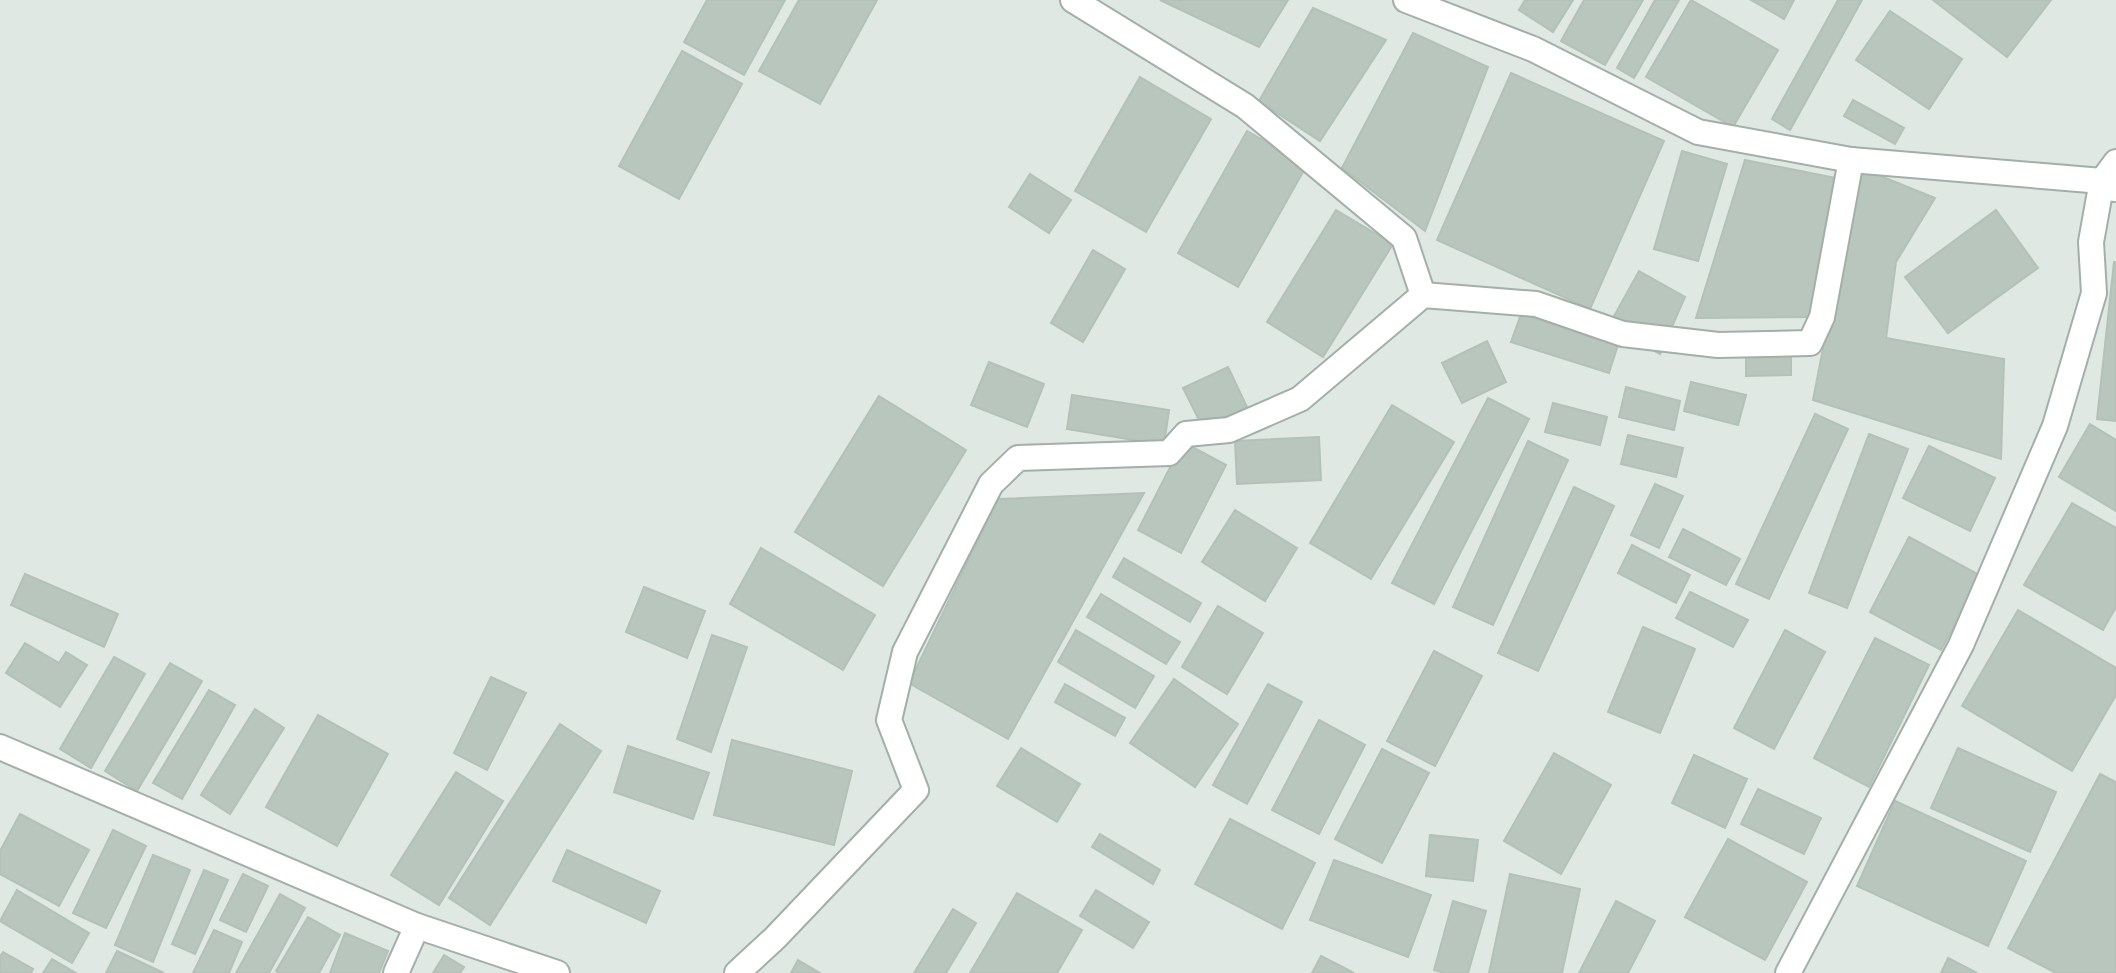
<svg xmlns="http://www.w3.org/2000/svg" width="2116" height="973" viewBox="0 0 2116 973" font-family="Manrope,sans-serif">
<style>
.building{fill:#b8c6be;stroke:#b3c1b9;stroke-width:2}
.lines{fill:none;stroke-linecap:round;stroke-linejoin:round}
.street-casing{stroke:#a3afa9;stroke-width:28}
.street{stroke:#fff;stroke-width:24}
</style>
<rect width="100%" height="100%" fill="#dfe8e3"/>
<g class="building">
<path d="M707,0h78l-41,75 -60,-33z"/>
<path d="M799,0h78l-57,104 -61,-33z"/>
<path d="M1160,0h128l-29,47z"/>
<path d="M1525,0h48l-20,32 -34,-22z"/>
<path d="M1584,0h59l-38,65 -44,-24z"/>
<path d="M1655,0h24l-45,78 -17,-10z"/>
<path d="M1691,0l87,50 -45,77 -87,-50z"/>
<path d="M1751,0h43l-10,19z"/>
<path d="M1838,0h24l-72,130 -18,-11z"/>
<path d="M1933,0h118l-44,57z"/>
<path d="M1313,8l73,32 -66,101 -61,-40z"/>
<path d="M1890,11l72,48 -33,50 -73,-49z"/>
<path d="M1413,33l75,34 -63,164 -83,-63z"/>
<path d="M682,51l60,33 -63,115 -60,-33z"/>
<path d="M1511,73l153,68 -74,168 -153,-69z"/>
<path d="M1140,77l71,42 -65,113 -71,-41z"/>
<path d="M1853,100l51,28 -9,16 -51,-28z"/>
<path d="M1247,131l60,34 -69,122 -60,-34z"/>
<path d="M1682,151l45,13 -29,97 -44,-12z"/>
<path d="M1745,160l96,19 -25,138 -120,1z"/>
<path d="M1858,167l77,31 -39,64 -10,76 118,21 -3,100 -188,-59z"/>
<path d="M1030,174l41,26 -22,33 -40,-26z"/>
<path d="M1336,210l57,34 -70,113 -56,-35z"/>
<path d="M1996,210l42,58 -90,65 -43,-56z"/>
<path d="M1093,250l32,19 -42,73 -32,-19z"/>
<path d="M2114,262h2v159l-19,-2z"/>
<path d="M1639,271l46,26 -25,57 -51,-29z"/>
<path d="M1521,314l97,31 -9,28 -98,-31z"/>
<path d="M1487,341l19,41 -44,21 -20,-40z"/>
<path d="M1746,351h45v24l-45,1z"/>
<path d="M989,362l55,22 -17,43 -56,-22z"/>
<path d="M1228,367l19,40 -44,21 -20,-40z"/>
<path d="M1691,382l55,13 -8,30 -54,-14z"/>
<path d="M1626,387l54,14 -6,29 -55,-13z"/>
<path d="M1072,395l97,15 -5,35 -97,-16z"/>
<path d="M879,396l87,54 -83,136 -88,-54z"/>
<path d="M1488,398l41,21 -95,185 -42,-21z"/>
<path d="M1553,403l54,14 -7,28 -55,-13z"/>
<path d="M1392,405l62,37 -83,137 -61,-36z"/>
<path d="M1815,414l33,15 -79,170 -33,-15z"/>
<path d="M2090,424l26,16v71l-57,-34z"/>
<path d="M1869,434l39,15 -61,159 -38,-15z"/>
<path d="M1628,435l55,13 -7,29 -55,-13z"/>
<path d="M1319,437l2,43 -84,4 -2,-43z"/>
<path d="M1528,441l40,19 -75,165 -40,-18z"/>
<path d="M1183,442l43,23 -45,88 -43,-23z"/>
<path d="M1929,446l66,32 -25,53 -67,-33z"/>
<path d="M1655,484l28,12 -24,52 -28,-13z"/>
<path d="M1574,487l40,19 -76,165 -40,-18z"/>
<path d="M1144,493l-136,246 -99,-56 89,-184z"/>
<path d="M2072,503l44,25v79l-13,23 -79,-45z"/>
<path d="M1235,510l62,38 -32,53 -63,-39z"/>
<path d="M1683,529l57,30 -14,26 -57,-28z"/>
<path d="M1909,537l72,39 -40,74 -71,-38z"/>
<path d="M1632,545l58,30 -14,28 -58,-30z"/>
<path d="M761,548l114,67 -32,55 -113,-66z"/>
<path d="M1124,558l77,45 -11,19 -77,-45z"/>
<path d="M25,574l93,40 -14,33 -93,-42z"/>
<path d="M644,587l61,24 -18,47 -61,-26z"/>
<path d="M1690,592l58,28 -15,27 -57,-29z"/>
<path d="M1101,594l79,48 -14,22 -79,-47z"/>
<path d="M1218,606l45,27 -36,61 -45,-27z"/>
<path d="M2018,610l98,58v27l-44,76 -110,-65z"/>
<path d="M1643,627l52,22 -35,84 -52,-21z"/>
<path d="M1076,630l78,46 -19,32 -77,-46z"/>
<path d="M1785,630l40,22 -51,97 -40,-21z"/>
<path d="M712,635l35,12 -36,105 -34,-13z"/>
<path d="M1875,638l54,27 -60,122 -55,-29z"/>
<path d="M25,643l34,20 7,-11 21,13 -27,42 -54,-34z"/>
<path d="M1434,651l48,25 -47,90 -48,-25z"/>
<path d="M114,657l31,17 -54,94 -31,-19z"/>
<path d="M170,663l32,18 -65,110 -32,-20z"/>
<path d="M491,677l35,16 -39,77 -33,-17z"/>
<path d="M1174,679l64,45 -43,63 -65,-44z"/>
<path d="M1065,684l60,34 -10,18 -60,-34z"/>
<path d="M1268,684l34,18 -55,102 -34,-19z"/>
<path d="M209,690l26,15 -53,94 -29,-16z"/>
<path d="M255,709l29,19 -54,86 -29,-19z"/>
<path d="M318,715l70,39 -51,92 -71,-39z"/>
<path d="M1319,720l46,25 -46,89 -47,-24z"/>
<path d="M560,724l41,27 -111,174 -41,-27z"/>
<path d="M732,740l120,31 -18,74 -120,-30z"/>
<path d="M628,746l81,27 -16,46 -79,-27z"/>
<path d="M1021,748l59,36 -23,38 -60,-36z"/>
<path d="M1958,748l98,44 -26,60 -99,-44z"/>
<path d="M1382,749l47,24 -47,90 -47,-24z"/>
<path d="M1554,753l57,32 -50,89 -57,-33z"/>
<path d="M1694,755l53,24 -22,49 -53,-25z"/>
<path d="M456,772l47,29 -64,104 -48,-30z"/>
<path d="M2100,774l16,8v191h-60l-48,-25z"/>
<path d="M1758,789l63,29 -17,36 -63,-30z"/>
<path d="M1895,801l131,60 -38,85 -131,-60z"/>
<path d="M20,814l69,36 -30,56 -59,-32v-23z"/>
<path d="M1230,819l85,44 -33,66 -87,-45z"/>
<path d="M113,830l33,16 -40,82 -33,-15z"/>
<path d="M1100,834l60,36 -7,14 -61,-37z"/>
<path d="M1430,835l48,5 -5,41 -47,-5z"/>
<path d="M1728,839l79,43 -42,78 -80,-43z"/>
<path d="M567,850l93,41 -14,32 -93,-42z"/>
<path d="M153,855l37,15 -37,92 -38,-17z"/>
<path d="M1334,860l97,35 -23,62 -98,-37z"/>
<path d="M204,870l24,10 -33,74 -23,-10z"/>
<path d="M243,874l25,12 -22,46 -26,-12z"/>
<path d="M1510,874l70,15 -18,84h-73z"/>
<path d="M17,890l72,43 -17,30 -72,-42z"/>
<path d="M1096,890l53,32 -16,26 -53,-32z"/>
<path d="M1017,893l65,37 -25,43h-87z"/>
<path d="M280,894l25,14 -36,65h-33z"/>
<path d="M1453,901l33,10 -18,62h-24l-10,-3z"/>
<path d="M1616,901l39,20 -27,52h-49z"/>
<path d="M953,909l23,14 -30,50h-32z"/>
<path d="M308,917l32,18 -21,38h-40l-3,-2z"/>
<path d="M214,930l28,12 -13,31h-36z"/>
<path d="M345,933l43,18 -9,22h-49z"/>
<path d="M117,951l47,22h-58z"/>
<path d="M3,952l30,17 -2,4h-31v-16z"/>
<path d="M444,955l20,12 -4,6h-27z"/>
<path d="M1321,956l33,17h-42z"/>
<path d="M1948,958l29,15h-36z"/>
<path d="M52,959l24,14h-33z"/>
<path d="M798,960l22,13h-29z"/>
</g>
<g class="lines">
<g class="street-casing">
<g id="street">
<path d="M1073,0l172,106 159,132 19,57"/>
<path d="M1406,0l127,49 165,83 153,28 251,21 12,8"/>
<path d="M0,747l417,179 -21,47"/>
<path d="M417,926l140,47"/>
<path d="M737,973l38,-35 141,-148 -27,-70 16,-68 86,-168 27,-26 151,-5 17,-19 43,-4 71,-31 123,-104 113,9 87,30 95,11 92,-2 12,-26 29,-157"/>
<path d="M1788,973l173,-328 94,-219 39,-133 -3,-51 11,-61 14,-19"/>
</g>
</g>
<use href="#street" class="street"/>
</g>
</svg>
